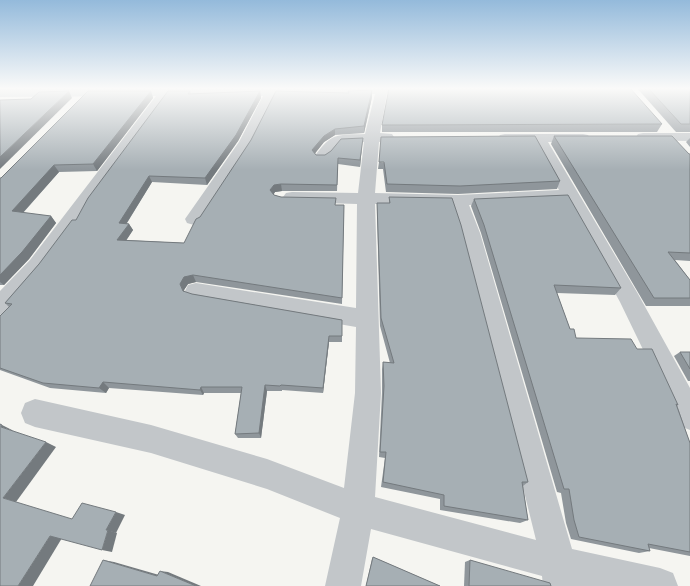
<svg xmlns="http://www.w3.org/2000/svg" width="690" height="586" viewBox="0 0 690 586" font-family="Rubik,sans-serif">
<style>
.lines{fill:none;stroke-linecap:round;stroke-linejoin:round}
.minor{fill:#c2c6c9;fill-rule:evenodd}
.wall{fill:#8f969b}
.shaded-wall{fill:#747a7e}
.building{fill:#a6afb4;stroke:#747a7e}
</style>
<rect width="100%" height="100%" fill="#f5f5f1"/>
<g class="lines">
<g class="minor">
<path d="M424,88l-1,4 -4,1h-32l-7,40 12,1 2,3 -2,3 -13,2 -4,51 83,2 101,-5 -26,-48 -33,-1 -2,-3 2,-3 5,-1h78l5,1 2,3 -2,3 -5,1h-35l90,152 52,94v42l-10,-4 -60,-124 -55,-101 -96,4 11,28 92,316 88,19 13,5 5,13h-135l-1,-10 -171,-47 -10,57h-36l15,-68 -73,-29 -116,-36 -116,-26 -10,-4 -4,-10 4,-10 10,-4 116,26 116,34 77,29 11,-95 1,-66 -160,-28 -8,-2 -3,-6 3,-6 8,-2 160,25 1,-104 -65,-2 -6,-1 -3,-4 3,-4 6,-1 66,1 6,-51 -24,2c-7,9 -11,19 -23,16l-3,-3c18,-25 23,-22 51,-23l10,-40 -99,2c-19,46 -48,86 -75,127l-7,2 -7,-2 -2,-4 54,-77 24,-46h-94l-125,174 -36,42 -8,3v-24l30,-31 126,-164 -156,1v-8zM375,204l76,1 9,28 76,307 -161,-43 6,-104z"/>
<path d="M643,133h47v8l-52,-1 -2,-3 2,-3z"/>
</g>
</g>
<g class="wall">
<path d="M637,88h53v44h-14z"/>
<path d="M372,90v7l-8,36 -29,2 -11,7 -9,11 1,2h9l37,-10 -2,22 -22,-3 -1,27h-55l-7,1 -2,3h1l7,2 55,8h8l-2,99 -146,-22 -8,2 -4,6v2l8,2 150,26v22h-13l-6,51 -41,-3v1h-15l-6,47h-23l-3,-4 6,-41h-37l-1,2 -94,-7 -3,5 -56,-5 -50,-18v-54l9,-9 -4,-4 34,-39 37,-44 114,-129 1,3 69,-3 1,7 -23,43 -31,44 -55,-3 -25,41 2,1 4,6 -7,10 58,3 16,-26 148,-124v-2z"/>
<path d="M151,91l2,7 -56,73 -38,1 -36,41 28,3 5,7 -27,36 -25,26h-4v-107h1z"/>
<path d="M662,124l-5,8h-275v-7z"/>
<path d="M554,136l136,18v107l-15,-1 15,20v26h-44l-95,-162z"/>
<path d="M690,138v9l-4,-5z"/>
<path d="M379,162l181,19 -3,8 -99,5 -72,-2 -3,-23h-5z"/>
<path d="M389,197l139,285 -5,4 5,34 -8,3 -80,-13v-11l-59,-12 4,-29 -6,-1 3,-64v-24l1,-7 7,1 -10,-37 -3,-114v-9h12z"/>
<path d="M474,199l147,89 -6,7 -58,-2 13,36 6,9 61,11 41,56h-1l13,38v113l-41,-8 1,3 -11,2 -68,-14 -5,-16 -5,-30 -4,-1 -76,-259 -10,-27z"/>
<path d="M680,352h10v29h-2l-14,-25z"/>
<path d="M373,557l67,29h-74l6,-27z"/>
<path d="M470,560l81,26h-87l1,-24z"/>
</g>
<g class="shaded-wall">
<path d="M372,90v7l-8,36v-7z"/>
<path d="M69,91l3,7 -72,71v-12z"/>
<path d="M151,91l2,7 -56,73 -4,-7z"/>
<path d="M260,91l1,7 -23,43 -31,44 -2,-7z"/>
<path d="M335,129v6l-11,7 -11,14 -1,-6 12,-14z"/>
<path d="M363,138l-1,7 -2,22v-7z"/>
<path d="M54,165l5,7 -41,46 -6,-7z"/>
<path d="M149,176l3,6 -29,47 -4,-6z"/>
<path d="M281,184l1,7 -7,1 -3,5 -2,-7 4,-5z"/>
<path d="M51,216l5,7 -27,36 -25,26 -4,-3v-7z"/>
<path d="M129,224l4,6 -11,17 -5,-7z"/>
<path d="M193,275l3,7 -8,2 -4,6 3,8 -7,-14 4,-7z"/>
<path d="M329,336v6l-6,51v-5z"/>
<path d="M103,382l6,6 -3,5 -7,-5z"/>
<path d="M265,385l2,6 -6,47 -2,-5z"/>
<path d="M201,387l3,6 -1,2 -3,-5z"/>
<path d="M2,425l12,6 -13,-4z"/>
<path d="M46,442l10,5 -40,55 -13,-4z"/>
<path d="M116,512l9,3 -9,18 -10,-3z"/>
<path d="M108,530l9,3 -5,19 -10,-2z"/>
<path d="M50,536l12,2 -29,48h-15z"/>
<path d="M103,560l11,2 52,15 -9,-1z"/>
<path d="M160,571l8,1 33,14h-5z"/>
</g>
<g class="building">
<path d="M389,88h241l32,36 -280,1z"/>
<path d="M648,88h42v36h-9z"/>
<path d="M372,90l-8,36 -29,3 -11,7 -12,14 4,5h9l6,-4 10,-12 22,-1 -3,22 -22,-2 -1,27 -56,-1 -7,1 -4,5 4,5 7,2 55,1 -1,7h9l-2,93 -149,-23 -9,2 -4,7 3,7 9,3 150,26v16h-13l-6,52 -42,-3 -1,1 -15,-1 -6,48 -24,1 7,-47h-41l-1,3 -97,-8 -4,6 -56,-5 -43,-15v-52l12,-12 -7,-1 34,-39 33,-44h4l12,-22 80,-107h22l-2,3 72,-3 -24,44 -31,43 -56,-2 -30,47 10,1 -12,16 67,3 12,-24 4,-2 51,-77 25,-49 73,2 -1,-2z"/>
<path d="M69,91l-69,66v-57l31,-1 8,-7z"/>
<path d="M88,91h63l-58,73 -39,1 -42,46 39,5 -29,36 -22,23v-97h1z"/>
<path d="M535,136l25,45 -100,5 -73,-2 -3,-22h-5l2,-25z"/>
<path d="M554,136h118l17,18h1v99l-22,-1 22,28v18h-36z"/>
<path d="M568,195l53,93 -67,-3 16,44h4l2,9 55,1 6,10h15l26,56 -2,-1 14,39v109l-42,-8 2,7 -71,-14 -5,-17 -5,-31h-5l-80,-264 -10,-26z"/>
<path d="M389,197l63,1 9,27 67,257h-6l6,38 -84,-14v-11l-61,-13 3,-30h-6l4,-66 -1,-24 11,1 -13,-45 -4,-115h13z"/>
<path d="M680,352h10v17z"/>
<path d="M0,424l2,1 -1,2 45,15 -43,56 69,21 10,-16 34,9 -10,18h2l-6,20 -52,-14 -32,50h-18z"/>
<path d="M373,557l67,29h-74z"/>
<path d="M103,560l54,16 3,-5 36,15h-106z"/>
<path d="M470,560l80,23 1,3h-82z"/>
</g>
<linearGradient id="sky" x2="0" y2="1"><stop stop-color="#94badb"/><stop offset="0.52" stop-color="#fafaf9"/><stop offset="1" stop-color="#fafaf9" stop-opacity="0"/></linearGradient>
<rect width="690" height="170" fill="url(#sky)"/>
</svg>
